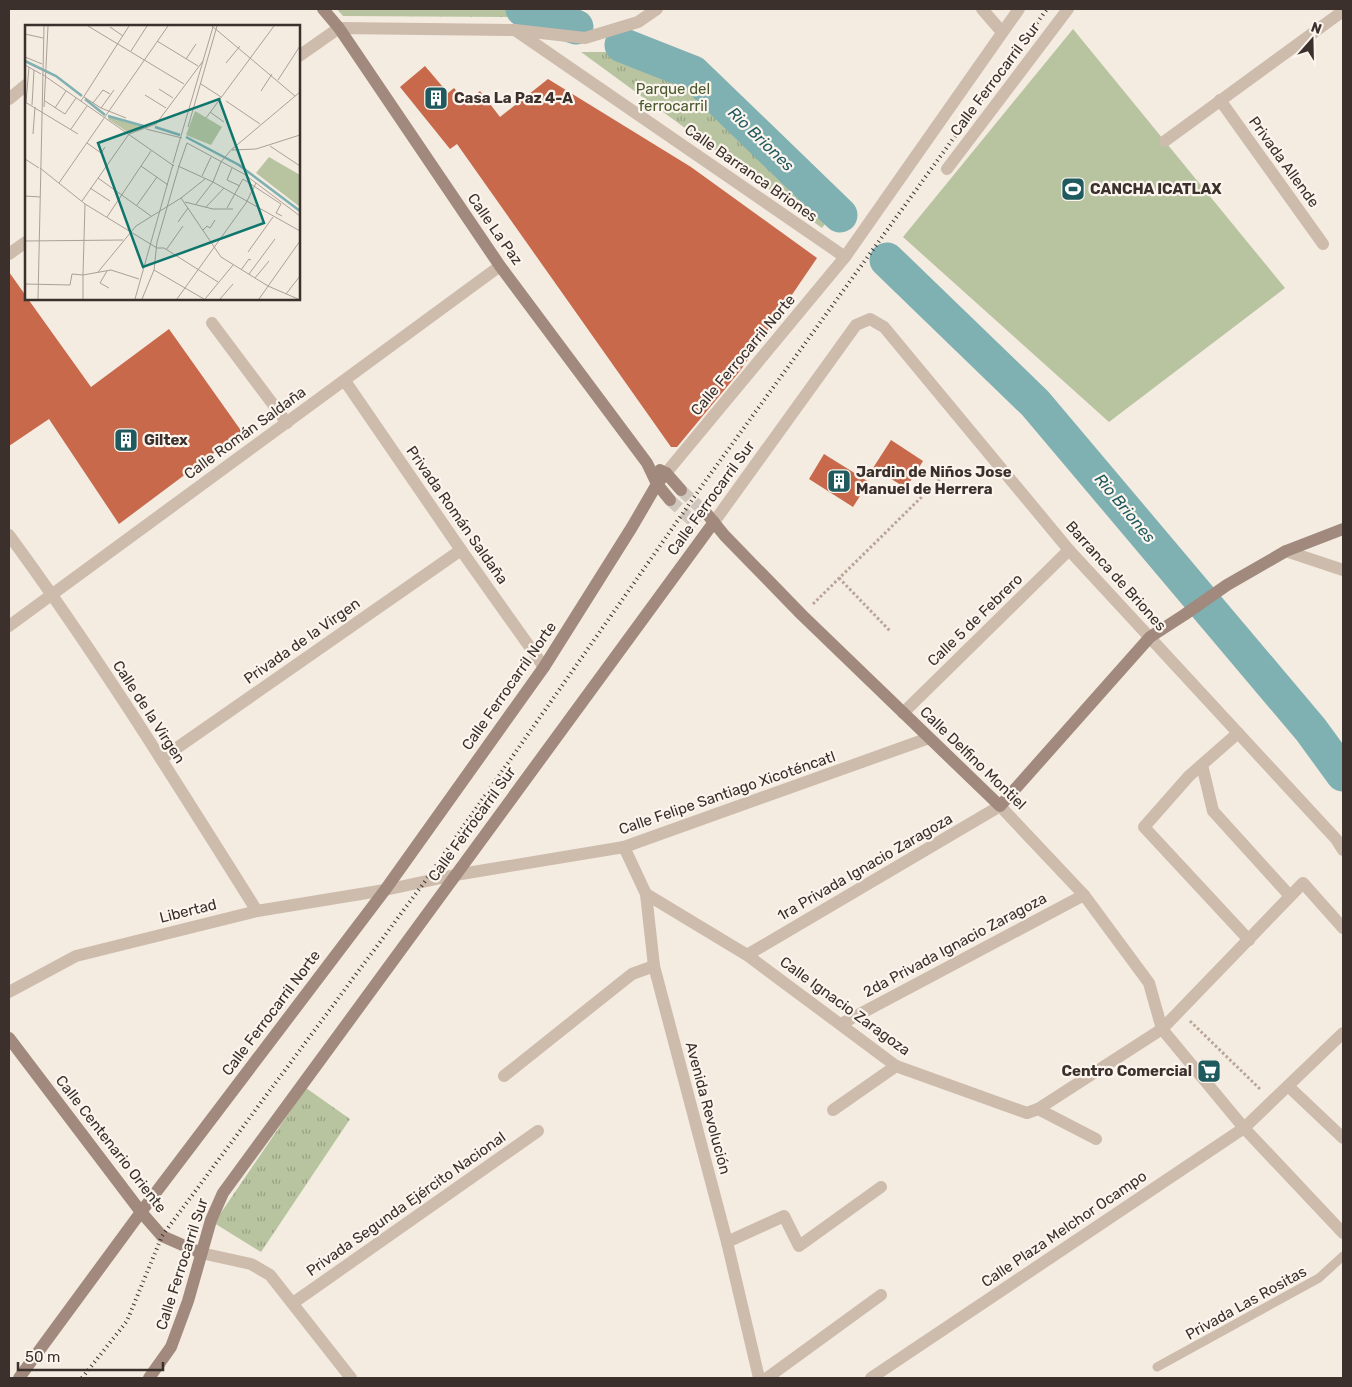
<svg xmlns="http://www.w3.org/2000/svg" width="1352" height="1387" viewBox="0 0 1352 1387" font-family="Rubik,sans-serif">
<style>
.park{fill:url(#park-tufts)}
.pitch{fill:#b8c4a0}
.lines{fill:none;stroke-linecap:round;stroke-linejoin:round}
.river{stroke:#7fb0b2;stroke-width:35}
.building{fill:#c8694b}
.secondary-tunnel{stroke:#cfc6bd;stroke-width:12;stroke-dasharray:12 6;stroke-linecap:butt}
.path{stroke:#b9a596;stroke-width:3;stroke-dasharray:2.5 2.5;stroke-linecap:butt}
.lane{stroke:#cdbbac;stroke-width:9}
.street{stroke:#cdbbac;stroke-width:12}
.secondary{stroke:#a18a7d;stroke-width:12}
.rail{stroke:#3b302b;stroke-width:4;stroke-dasharray:1 4;stroke-linecap:butt}
.labels{text-anchor:middle;dominant-baseline:central;stroke-width:4.5;stroke-linejoin:round;paint-order:stroke}
.street-label{font-size:15px;fill:#3b302b;stroke:#fbf5ee}
.park-label{font-size:15px;fill:#4a5a2e;stroke:#fbf5ee}
.poi-label{font-size:15px;font-weight:bold;fill:#3b302b;stroke:#fbf5ee;text-anchor:start}
.water-label{font-size:16px;font-style:italic;fill:#1f5a5e;stroke:#fbf5ee}
.inset-river{fill:none;stroke:#7fb0b2;stroke-width:2.5}
.inset-road{fill:none;stroke:#aaa098;stroke-width:1}
.view{fill:#0f766e;fill-opacity:0.15;stroke:#0f766e;stroke-width:2.5}
.inset-edge{fill:none;stroke:#3b302b;stroke-width:2.5}
</style>
<defs>
<pattern id="park-tufts" width="24" height="20" patternUnits="userSpaceOnUse" patternTransform="scale(1.25)"><rect width="24" height="20" fill="#b8c4a0"/><path d="M3 7l-1-3M5 7V3M7 7l1-3M15 17l-1-3M17 17v-4M19 17l1-3" fill="none" stroke="#97a083"/></pattern>
</defs>
<rect width="100%" height="100%" fill="#f4ebe1"/>
<g class="park">
<path d="M337,9h172l9,8 -175,-1z"/>
<path d="M581,52h34l67,30 149,134 -9,12z"/>
<path d="M306,1088l44,31 -89,133 -47,-29z"/>
</g>
<path class="pitch" d="M1073,29l212,259 -176,134 -206,-185z"/>
<g class="lines">
<g class="river">
<path d="M523,9l53,18"/>
<path d="M622,45l71,28 147,142"/>
<path d="M887,260l148,143 276,327 32,44"/>
</g>
</g>
<g class="building">
<path d="M425,66l23,27 6,-5 12,14 14,-11 20,26 48,-38 143,88 126,91 -77,113 -63,76h-6l-214,-303 -7,5 -50,-62z"/>
<path d="M9,272l17,24v3h2l63,88 78,-58 73,103 -123,92 -70,-105 -40,27z"/>
<path d="M891,440l32,21 -17,27 -33,-20z"/>
<path d="M824,454l45,28 -16,25 -44,-28z"/>
</g>
<g class="lines">
<g class="secondary-tunnel">
<path d="M681,490l26,24"/>
<path d="M670,500l27,25"/>
</g>
<g class="path">
<path d="M839,578l52,54"/>
<path d="M813,604l134,-132"/>
<path d="M1190,1021l71,69"/>
</g>
<path class="lane" d="M1157,1367l162,-89 24,-22"/>
<g class="street">
<path d="M982,9l20,23"/>
<path d="M515,30l330,227"/>
<path d="M299,56l40,-28 176,2 70,8 53,-16 19,-13"/>
<path d="M9,99l17,-14"/>
<path d="M1220,100l103,144"/>
<path d="M1165,141l178,-130"/>
<path d="M947,169l121,-160"/>
<path d="M9,254l17,-12"/>
<path d="M212,323l75,100"/>
<path d="M345,381l116,169 83,117"/>
<path d="M666,473l179,-216 174,-248"/>
<path d="M714,522l142,-197 14,-6 14,8 185,223 267,289 7,11"/>
<path d="M9,535c89,121 168,249 248,376"/>
<path d="M1286,551l57,19"/>
<path d="M9,626l491,-360"/>
<path d="M903,713l166,-163"/>
<path d="M1238,733l-49,43 -45,51 105,113"/>
<path d="M161,759l300,-209"/>
<path d="M1202,765l11,46 77,85"/>
<path d="M624,847l22,47 8,72 73,276 32,136"/>
<path d="M646,894l101,61 149,111 131,47 11,-4 124,-80 141,-146 40,45"/>
<path d="M747,955l253,-149 84,89 65,88 13,46 82,99 99,105"/>
<path d="M9,992l67,-36 181,-45 128,-21 70,-15 169,-28 305,-109"/>
<path d="M841,1024l243,-129"/>
<path d="M504,1076l128,-102 22,-8"/>
<path d="M1288,1086l55,52"/>
<path d="M1038,1109l58,30"/>
<path d="M833,1110l63,-44"/>
<path d="M727,1242l57,-26 15,30 82,-59"/>
<path d="M201,1253l50,11 19,11 81,103"/>
<path d="M293,1303l245,-172"/>
<path d="M767,1378l114,-83"/>
<path d="M871,1378l373,-250 99,-95"/>
</g>
<g class="secondary">
<path d="M323,9l16,19 161,238 147,197 10,21 13,16"/>
<path d="M660,470l6,3 15,17"/>
<path d="M707,514l18,22 77,79 198,191 150,-169 34,-22 43,-30 59,-34 57,-22"/>
<path d="M9,1038l132,174 21,24 39,17"/>
<path d="M19,1378l122,-166 244,-322 159,-223 88,-140 25,-43 9,-11"/>
<path d="M149,1378l22,-31 17,-46 23,-81 12,-27 491,-671"/>
</g>
<path class="rail" d="M82,1378l45,-57 35,-85 264,-356 278,-397 343,-474"/>
</g>
<defs>
<g id="building-square" transform="scale(1.25)"><rect x="-9" y="-9" width="18" height="18" rx="4" fill="#1f5a5e" stroke="#fbf5ee"/><path d="M-4-6H4V6H1V3H-1V6H-4ZM-2.5-4.3h1.7v1.8h-1.7ZM.8-4.3h1.7v1.8H.8ZM-2.5-1h1.7V.8h-1.7ZM.8-1h1.7V.8H.8Z" fill="#fff"/></g>
<g id="stadium-square" transform="scale(1.25)"><rect x="-9" y="-9" width="18" height="18" rx="4" fill="#1f5a5e" stroke="#fbf5ee"/><path d="M0-5a6.5 5 0 1 0 0 10a6.5 5 0 1 0 0-10ZM-3.5-1.8h7v3.6h-7Z" fill="#fff"/></g>
<g id="supermarket-square" transform="scale(1.25)"><rect x="-9" y="-9" width="18" height="18" rx="4" fill="#1f5a5e" stroke="#fbf5ee"/><path d="M-6-5.5h2.5l.6 2H6L4.5 2H-2.5L-4.4-4H-6ZM-1.5 3.2a1.3 1.3 0 1 0 .1 0ZM3 3.2a1.3 1.3 0 1 0 .1 0Z" fill="#fff"/></g>
</defs>
<g fill-rule="evenodd">
<use href="#building-square" x="436" y="98"/>
<use href="#stadium-square" x="1073" y="189"/>
<use href="#building-square" x="126" y="440"/>
<use href="#building-square" x="839" y="481"/>
<use href="#supermarket-square" x="1209" y="1071"/>
</g>
<g class="labels">
<g class="street-label">
<text transform="translate(995 79) rotate(-53)">Calle Ferrocarril Sur</text>
<text transform="translate(1284 162) rotate(54)">Privada Allende</text>
<text transform="translate(751 173) rotate(35)">Calle Barranca Briones</text>
<text transform="translate(495 229) rotate(55)">Calle La Paz</text>
<text transform="translate(743 355) rotate(-50)">Calle Ferrocarril Norte</text>
<text transform="translate(245 433) rotate(-36)">Calle Román Saldaña</text>
<text transform="translate(711 498) rotate(-54)">Calle Ferrocarril Sur</text>
<text transform="translate(457 515) rotate(55)">Privada Román Saldaña</text>
<text transform="translate(1116 576) rotate(48)">Barranca de Briones</text>
<text transform="translate(975 620) rotate(-44)">Calle 5 de Febrero</text>
<text transform="translate(302 641) rotate(-35)">Privada de la Virgen</text>
<text transform="translate(509 686) rotate(-55)">Calle Ferrocarril Norte</text>
<text transform="translate(149 712) rotate(57)">Calle de la Virgen</text>
<text transform="translate(973 758) rotate(44)">Calle Delfino Montiel</text>
<text transform="translate(727 793) rotate(-19)">Calle Felipe Santiago Xicoténcatl</text>
<text transform="translate(472 824) rotate(-54)">Calle Ferrocarril Sur</text>
<text transform="translate(865 867) rotate(-30)">1ra Privada Ignacio Zaragoza</text>
<text transform="translate(188 911) rotate(-14)">Libertad</text>
<text transform="translate(955 945) rotate(-28)">2da Privada Ignacio Zaragoza</text>
<text transform="translate(845 1006) rotate(36)">Calle Ignacio Zaragoza</text>
<text transform="translate(271 1013) rotate(-53)">Calle Ferrocarril Norte</text>
<text transform="translate(708 1108) rotate(75)">Avenida Revolución</text>
<text transform="translate(111 1144) rotate(52)">Calle Centenario Oriente</text>
<text transform="translate(406 1204) rotate(-35)">Privada Segunda Ejército Nacional</text>
<text transform="translate(1064 1229) rotate(-34)">Calle Plaza Melchor Ocampo</text>
<text transform="translate(182 1264) rotate(-72)">Calle Ferrocarril Sur</text>
<text transform="translate(1246 1303) rotate(-29)">Privada Las Rositas</text>
</g>
<g class="park-label">
<text x="673" y="89">Parque del<tspan x="673" dy="17">ferrocarril</tspan></text>
</g>
<g class="poi-label">
<text x="454" y="98">Casa La Paz 4-A</text>
<text x="1090" y="189">CANCHA ICATLAX</text>
<text x="144" y="440">Giltex</text>
<text x="856" y="472">Jardin de Niños Jose<tspan x="856" dy="17">Manuel de Herrera</tspan></text>
<text x="1192" y="1071" text-anchor="end">Centro Comercial</text>
</g>
<g class="water-label">
<text transform="translate(761 139) rotate(44)">Rio Briones</text>
<text transform="translate(1125 508) rotate(50)">Rio Briones</text>
</g>
</g>
<g transform="translate(25 25)">
<rect width="275" height="275" fill="#f4ebe1"/>
<path d="M84,91l36,12 -16,5 -21,-14z" fill="#b8c4a0"/>
<path d="M170,86l27,16 -11,18 -25,-10zM244,132l31,18v32l-44,-34z" fill="#b8c4a0"/>
<path class="inset-river" d="M0,36l31,15 26,20M60,74l20,16M83,91l39,11M130,102l25,8M161,112l53,28 61,46"/>
<path class="inset-road" d="M63,1l96,58M187,1l83,70M85,2l13,9M0,9l18,4M132,16l41,25M106,26l16,-25M0,32l17,7M161,34l10,-15M201,38l14,-17M0,40l16,9M17,49l132,92M253,55l22,-34M176,59l20,13M134,64l14,9M236,66l11,-17M120,70l21,13M59,72l17,11 25,10M20,76l20,13 11,-16M56,76l48,-75M201,76l34,23M0,77l53,32M1,77l3,-35M68,78l10,-13 7,4M7,80l2,-35M19,82l4,-81M30,83l11,-17M76,83l13,-18M185,87l14,10M181,93l68,-92M163,102l29,-101M46,104l16,-23M121,104l36,9M8,109l2,-27M62,118l14,10 4,-6M245,121l30,20M207,125l24,-1 44,-14M0,134l14,9M148,138l40,-136M116,141l27,19M153,141l35,16 8,-20 10,-12 69,-58M154,141l8,-23 57,31 56,42M15,143l45,36 72,44M207,143l-5,12 13,6M177,151l9,-19M73,153l53,38M34,158l109,-157M65,163l20,13M0,171l15,1M156,173l40,59 47,29 30,13M57,176l47,-67 27,-10 47,-63M160,177l28,7h20M171,179l17,-22 87,49M112,180l20,-28M181,182l18,-19M202,183l16,-29 38,25 -5,9 6,3M82,192l44,-66M153,197l10,-14M178,205l4,-4 3,2 5,-8M0,216l98,-1M132,223h7l54,34M141,225l17,-24M223,227l25,-35M129,245l50,29M216,245l8,-11 2,1M82,246l-7,12 9,5M73,247l38,-46 45,-28 24,-19M224,249l26,-35M230,253l14,-17M0,259l45,1 2,-11 11,1 2,-71M261,269l14,-18M13,274l6,-273M58,274v-24l28,-5 28,9M110,274l38,-135M117,274l12,-29 3,-28 22,-76M152,274l69,-96 10,-20M180,274l28,-34M195,274l13,-15M234,274l41,-58"/>
<path class="view" d="M194,74l45,124 -121,44 -45,-124z"/>
<rect width="275" height="275" class="inset-edge"/>
</g>
<rect width="1352" height="1387" fill="none" stroke="#3b302b" stroke-width="20"/>
<g transform="translate(1312 40) rotate(20)" stroke="#fbf5ee" stroke-width="4" paint-order="stroke">
<path d="M0-4L9 19L0 12L-9 19Z" fill="#3b302b"/>
<text y="-8" font-size="14" font-weight="bold" text-anchor="middle" fill="#3b302b">N</text>
</g>
<path d="M18 1362v8h145v-8" fill="none" stroke="#3b302b" stroke-width="2.5"/>
<text x="25" y="1362" font-size="15" fill="#3b302b" stroke="#fbf5ee" stroke-width="4" paint-order="stroke">50 m</text>
</svg>
